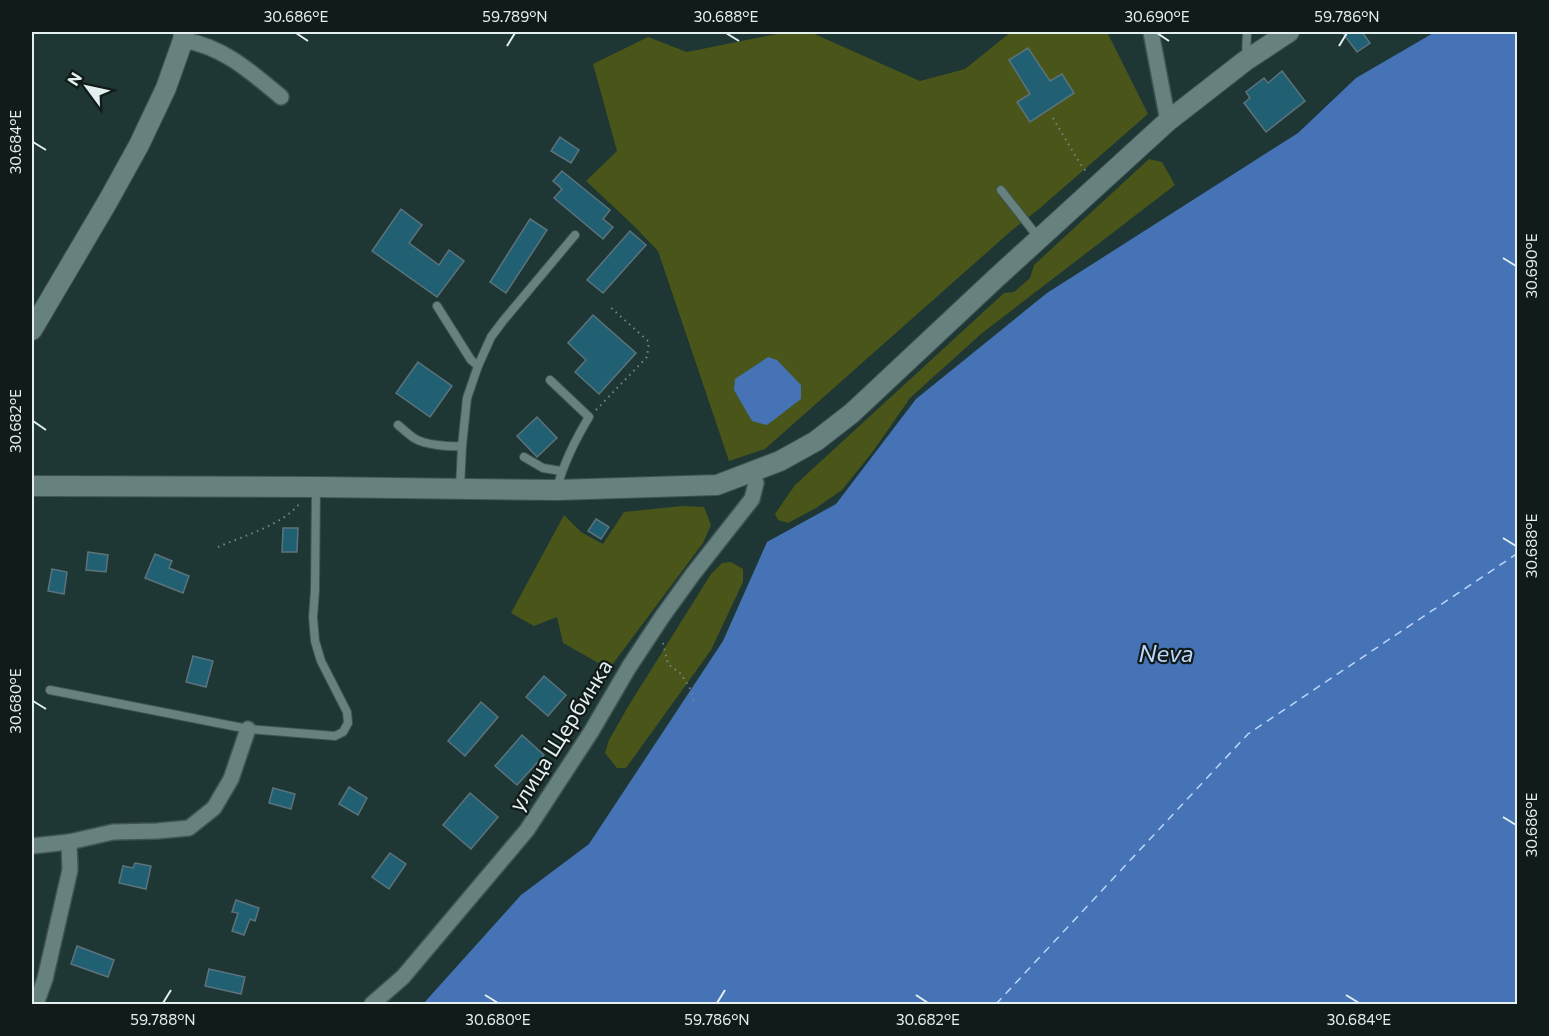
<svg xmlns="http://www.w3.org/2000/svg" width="1549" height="1036" viewBox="0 0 1549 1036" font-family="Commissioner,sans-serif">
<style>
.green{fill:#495519}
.water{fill:#4573b6}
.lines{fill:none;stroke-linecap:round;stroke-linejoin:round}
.ferry{stroke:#bcd6fb;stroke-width:1.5;stroke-dasharray:8 6;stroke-linecap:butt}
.building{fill:#215f73;stroke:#5c737b;stroke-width:1.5}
.service-casing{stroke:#3f5452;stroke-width:10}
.minor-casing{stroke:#3f5452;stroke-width:18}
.tertiary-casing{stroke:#3f5452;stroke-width:22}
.path{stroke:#758886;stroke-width:2;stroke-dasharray:1.5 4.5;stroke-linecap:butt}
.service{stroke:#67817e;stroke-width:8}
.minor{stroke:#67817e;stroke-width:15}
.tertiary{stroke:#67817e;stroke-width:20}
.ticks{fill:none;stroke:#e3f0ef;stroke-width:2}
.labels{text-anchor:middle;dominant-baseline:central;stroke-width:4.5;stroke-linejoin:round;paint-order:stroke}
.street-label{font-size:22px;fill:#e3f0ef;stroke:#111b1a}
.water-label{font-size:24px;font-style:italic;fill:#bcd6fb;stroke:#111b1a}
.neatline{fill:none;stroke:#e3f0ef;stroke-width:2}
.ticks-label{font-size:15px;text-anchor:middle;fill:#e3f0ef}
</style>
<rect width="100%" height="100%" fill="#1e3634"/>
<g class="green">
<path d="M787,32h23l110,49 45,-12 46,-37h96l41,82 -109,95 -28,22 -246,218 -36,12 -71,-210 -25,-26 -47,-44 31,-30 -24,-87 55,-27 39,15z"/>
<path d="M1149,159l13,3 13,23 -194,149 -71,64 -36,52 -32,40 -26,18 -28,15 -10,-3 -3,-6 20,-29 209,-192 10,-1 16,-14 4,-13z"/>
<path d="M682,506l22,1 7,18 -8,18 -94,126 -46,-26 -6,-26 -23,9 -23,-13 53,-98 17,17 22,12 21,-32z"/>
<path d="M731,562l12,7v13l-32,68 -85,118h-9l-12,-15 4,-13 20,-35 82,-131 11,-11z"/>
</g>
<g class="water">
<path d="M1435,32h82v972h-1094l98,-109 68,-51 134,-203 44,-99 69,-38 80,-105 131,-106 251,-160 58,-55z"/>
<path d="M768,357l9,3 24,25v14l-34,26 -15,-4 -18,-31 1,-11z"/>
</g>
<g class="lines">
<path class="ferry" d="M996,1004l252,-270 270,-181"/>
</g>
<g class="building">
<path d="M1342,32h20l8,11 -13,9z"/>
<path d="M1028,48l22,33 12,-7 12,19 -44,29 -13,-20 13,-8 -21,-34z"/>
<path d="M1282,71l23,30 -39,31 -22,-29 6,-5 -4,-6 18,-14 4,5z"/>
<path d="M560,137l19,13 -8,13 -20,-12z"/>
<path d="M562,171l48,39 -7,9 10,8 -10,12 -49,-41 8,-9 -9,-8z"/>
<path d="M401,209l21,16 -13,18 30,22 10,-15 15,11 -27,36 -65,-46z"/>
<path d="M530,219l17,11 -41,63 -16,-11z"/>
<path d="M630,231l16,14 -43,48 -16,-13z"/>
<path d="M593,315l43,38 -37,41 -24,-22 11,-12 -18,-17z"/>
<path d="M418,362l34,24 -22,31 -34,-24z"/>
<path d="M537,417l20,21 -20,19 -20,-21z"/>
<path d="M596,519l13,8 -8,12 -13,-8z"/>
<path d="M283,528h15l-1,24h-15z"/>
<path d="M88,552l20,3 -2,17 -20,-2z"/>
<path d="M155,554l17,7 -3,7 20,8 -6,17 -38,-15z"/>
<path d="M52,569l15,3 -3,22 -16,-3z"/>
<path d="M193,656l20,5 -7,26 -20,-5z"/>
<path d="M544,676l22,19 -18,21 -22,-19z"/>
<path d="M481,702l17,15 -33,39 -17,-15z"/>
<path d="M522,735l22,20 -27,30 -22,-19z"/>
<path d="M349,787l18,11 -9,17 -19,-11z"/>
<path d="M273,788l22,6 -4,15 -22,-6z"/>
<path d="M470,793l28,24 -27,32 -28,-24z"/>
<path d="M390,853l16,11 -17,25 -17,-12z"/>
<path d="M135,863l16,3 -5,23 -27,-6 4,-17 10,2z"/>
<path d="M236,900l23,8 -4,13 -5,-2 -6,16 -12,-4 6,-18 -6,-1z"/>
<path d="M77,946l37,14 -6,17 -37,-13z"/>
<path d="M209,969l36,8 -4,17 -36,-8z"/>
</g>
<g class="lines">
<g class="service-casing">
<g id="service">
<path d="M1246,57l1,-25"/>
<path d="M1001,190l37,47"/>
<path d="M437,306l34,54 7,6"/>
<path d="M550,380l39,37c-14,23 -25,45 -32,71"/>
<path d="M398,425c5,4 10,9 16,13 10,7 36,9 48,8"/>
<path d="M524,457l19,11 18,3"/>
<path d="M460,488l2,-42 5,-48 11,-32 13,-29 12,-16 72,-86"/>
<path d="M50,690l198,39 87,7 8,-4 5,-9 -1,-11 -26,-51 -6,-20 -2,-24 2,-27 1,-102"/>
</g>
</g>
<g class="minor-casing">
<g id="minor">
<path d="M1151,32l17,89"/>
<path d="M183,40c41,7 67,31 98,57"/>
<path d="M32,846l37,-4 44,-10 44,-1 32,-3 25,-20 17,-29 17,-50"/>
<path d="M36,1004l9,-25 25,-109 -1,-28"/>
<path d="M372,1004l31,-27 124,-147 64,-98 38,-65 33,-50 31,-43 59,-75 4,-16 -4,-11"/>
</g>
</g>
<g class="tertiary-casing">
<g id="tertiary">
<path d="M32,330l76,-129 31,-56 27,-57 17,-48 1,-8"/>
<path d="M32,486l284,1 241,3 160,-5 63,-24 36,-20 36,-28 143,-134 173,-158 77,-60 44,-29"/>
</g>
</g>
<g class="path">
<path d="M1053,118l26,44 9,12"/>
<path d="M596,410l51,-53 2,-15 -41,-37"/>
<path d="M218,547c25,-11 65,-22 82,-44"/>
<path d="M663,643l5,21 13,10 10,16 3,12"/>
</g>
<use href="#service" class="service"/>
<use href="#minor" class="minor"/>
<use href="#tertiary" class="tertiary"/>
</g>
<path class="ticks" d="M296,33l12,8M726,33l13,8M1157,33l12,8M507,46l8,-13M1339,46l8,-13M33,142l13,8M1503,258l13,8M33,421l13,9M1503,538l13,8M33,701l13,8M1503,817l13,8M485,995l13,8M916,995l12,8M1346,995l13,8M163,1003l8,-13M717,1003l8,-13"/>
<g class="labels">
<g class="street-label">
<text transform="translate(560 735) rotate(-58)">улица Щербинка</text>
</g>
<g class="water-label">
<text x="1166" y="652">Neva</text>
</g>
</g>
<rect width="1549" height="1036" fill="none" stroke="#111b1a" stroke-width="66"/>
<g transform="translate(87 87) rotate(303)" stroke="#111b1a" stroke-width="4.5" paint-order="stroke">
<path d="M0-4.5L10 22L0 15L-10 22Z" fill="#e3f0ef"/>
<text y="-9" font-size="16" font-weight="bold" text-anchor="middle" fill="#e3f0ef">N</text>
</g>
<rect x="33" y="33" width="1483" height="970" class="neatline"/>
<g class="ticks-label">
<text x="296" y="22">30.686°E</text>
<text x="515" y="22">59.789°N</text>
<text x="726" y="22">30.688°E</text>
<text x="1157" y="22">30.690°E</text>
<text x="1347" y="22">59.786°N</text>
<text transform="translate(16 142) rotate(-90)" y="5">30.684°E</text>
<text transform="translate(1532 266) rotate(-90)" y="5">30.690°E</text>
<text transform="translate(16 421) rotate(-90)" y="5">30.682°E</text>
<text transform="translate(1532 546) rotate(-90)" y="5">30.688°E</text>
<text transform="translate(16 701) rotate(-90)" y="5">30.680°E</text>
<text transform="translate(1532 825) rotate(-90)" y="5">30.686°E</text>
<text x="163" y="1025">59.788°N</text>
<text x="498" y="1025">30.680°E</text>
<text x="717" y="1025">59.786°N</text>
<text x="928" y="1025">30.682°E</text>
<text x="1359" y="1025">30.684°E</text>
</g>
</svg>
